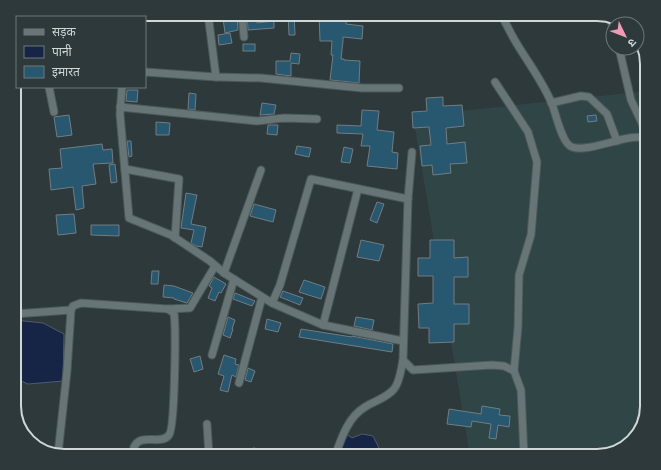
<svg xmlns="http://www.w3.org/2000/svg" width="661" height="470" viewBox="0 0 661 470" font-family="'Work Sans','Noto Sans Devanagari',sans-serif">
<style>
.built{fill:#304546}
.water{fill:#162446;stroke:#4e5a72}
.building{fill:#285770;stroke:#727c83}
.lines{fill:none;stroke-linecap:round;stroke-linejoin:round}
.minor-casing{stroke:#4d5858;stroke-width:9}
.minor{stroke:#677576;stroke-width:7}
.rim{fill:none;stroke:#cfd7d7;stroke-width:2}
</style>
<rect width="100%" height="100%" fill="#2d393a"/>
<path class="built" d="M647,91v315l-10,30 -18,15 -22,5h-127l-57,-340z"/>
<g class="water">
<path d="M14,320l29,3 21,11 -1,47 -35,3 -14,-6z"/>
<path d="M346,434l6,4 10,-4 11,2 5,10 2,10h-41v-4z"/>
</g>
<g class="building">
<path d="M247,14h8l2,9 17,-2v7l-26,2z"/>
<path d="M288,14h6l1,21h-6z"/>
<path d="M319,14h27v10l17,2 -1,13 -19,-2v4l-2,18h3v1l16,1 -1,22 -29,-3 3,-25h-2l1,-14h-12z"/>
<path d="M237,15l1,15 -13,3 -2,-15z"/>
<path d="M230,33l2,10 -13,2 -1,-10z"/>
<rect x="243" y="44" width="12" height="7"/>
<path d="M291,53l9,1 -1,10 -8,-1v13l-15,-2v-13h14z"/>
<path d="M127,90h11l-1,12 -11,-1z"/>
<path d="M189,93l7,1 -1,16 -7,-1z"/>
<path d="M443,97v9l19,-1 2,21 -18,2 1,16 18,-2 2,21 -17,1 1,9 -18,2 -1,-10 -10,1 -2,-20 11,-1 -2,-18 -16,1 -1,-16 15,-1 -1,-13z"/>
<path d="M262,103l14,2 -2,9 -14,1z"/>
<path d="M362,110l17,1 -2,19 17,2 -2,20 6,1 -1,16 -30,-3 3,-20h-9l2,-12 -26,-1v-8l24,1z"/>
<path d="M69,115l3,20 -15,2 -3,-20z"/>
<path d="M596,115l1,6 -9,1 -1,-6z"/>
<path d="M156,122l14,1 -1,12h-13z"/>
<path d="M268,125h10l-1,10 -10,-1z"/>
<path d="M127,141h4l1,15 -3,1z"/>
<path d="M102,144l1,6 9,-1 1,14 -20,1 3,20 -14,2 2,22 -8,2 -3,-23 -22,3 -2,-21 13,-1 -2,-19z"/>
<path d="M297,146l14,2 -2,9 -14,-3z"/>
<path d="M344,147l9,2 -3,14 -9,-1z"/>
<path d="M115,164l2,18 -6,1 -2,-18z"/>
<path d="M186,193l11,2 -6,29 15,3 -4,20 -6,-1 -5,-3 3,-13 -13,-2z"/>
<path d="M377,202l7,2 -7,19 -7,-3z"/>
<path d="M254,204l22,6 -3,12 -23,-6z"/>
<path d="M74,214l2,19 -18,2 -2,-20z"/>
<path d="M91,225h28v11l-28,-1z"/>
<path d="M361,240l23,5 -5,16 -22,-4z"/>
<path d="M430,240h24v18l14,-1v20h-14v27h15v20h-15v18l-25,1v-15h-10l-1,-24 15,-1v-27h-15v-18h12z"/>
<path d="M152,271h7l-1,13h-7z"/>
<path d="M214,277l12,7 -5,9 -2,-1 -4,9 -7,-3 4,-10 -3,-2z"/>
<path d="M304,280l21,7 -4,12 -22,-7z"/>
<path d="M164,285l10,1 19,7 -6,10 -13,-4v-1l-11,-1z"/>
<path d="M283,291l20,7 -3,7 -20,-8z"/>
<path d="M235,293l20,8 -3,5 -19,-7z"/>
<path d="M228,317l7,3 -3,9h1l-3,9 -7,-3z"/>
<path d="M356,317l18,3 -2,10 -18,-4z"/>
<path d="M267,319l14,4 -3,9 -13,-3z"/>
<path d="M301,329l51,8v-1l41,8 -1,8 -93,-15z"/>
<path d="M224,355l12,4 -1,5 4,1 -3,12 -4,-2 -4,17 -8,-2 4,-14 -6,-2z"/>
<path d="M200,356l3,13 -9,3 -4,-13z"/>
<path d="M248,368l7,3 -4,11 -6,-2z"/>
<path d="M482,406l18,3 -1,6 11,1 -1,11 -11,-2 -2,14 -7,-1 2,-14 -19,-3 -1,6 -24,-3 2,-15 32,5z"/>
<path d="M255,448l2,8h-14l-1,-6z"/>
</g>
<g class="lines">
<g class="minor-casing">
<g id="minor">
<path d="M85,14v3"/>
<path d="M208,14l8,63"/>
<path d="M242,14l2,23"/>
<path d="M501,14c5,10 10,20 16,30 12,20 26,38 35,60 4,10 10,40 20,43 12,5 43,-7 57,-9 6,-1 12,-1 18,-1"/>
<path d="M610,18l3,9"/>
<path d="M619,48l12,52 10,21 6,16"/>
<path d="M14,60l3,-1"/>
<path d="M145,72l71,5 45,1 101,10h37"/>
<path d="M495,82l33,50 9,30 -6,73 -12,40 -1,52 -4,44 7,19 3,66"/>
<path d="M49,87l5,25"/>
<path d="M122,87l-2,27 9,104 42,17 39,26 14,12 48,30 51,22 80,16"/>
<path d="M551,103l30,-7 8,1 18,17 10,27"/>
<path d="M120,107l137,14 27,-3 33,1"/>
<path d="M412,152l-4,47 -5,161 10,10 79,-5 12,1 10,5"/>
<path d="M125,169l54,10 -4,59"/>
<path d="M224,273l37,-103"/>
<path d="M272,303l8,-18 31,-106 97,20"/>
<path d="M168,309l22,-1 25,-42"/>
<path d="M14,314l57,-4"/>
<path d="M323,325l35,-136"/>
<path d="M212,355l22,-76"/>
<path d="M239,383l23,-86"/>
<path d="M207,424l2,32"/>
<path d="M58,454l9,-83 4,-61 2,-4 8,-3 87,6 6,4c2,15 1,115 -5,122 -8,11 -28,-3 -35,12v9"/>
<path d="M335,456c6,-17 13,-39 30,-49 9,-6 22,-9 29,-18 6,-7 7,-20 9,-29"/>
</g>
</g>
<use href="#minor" class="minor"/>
</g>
<path d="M0 0H661V470H0ZM64 21H597A43 43 0 0 1 640 64V406A43 43 0 0 1 597 449H64A43 43 0 0 1 21 406V64A43 43 0 0 1 64 21Z" fill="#2d393a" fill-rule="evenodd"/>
<path class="rim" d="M64 21H597A43 43 0 0 1 640 64V406A43 43 0 0 1 597 449H64A43 43 0 0 1 21 406V64A43 43 0 0 1 64 21Z"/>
<rect x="16" y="16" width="130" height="72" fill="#2d393a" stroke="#6e7879"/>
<rect x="24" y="29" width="20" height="6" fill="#677576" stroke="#6e7879"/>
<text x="52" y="36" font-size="12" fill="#cfd7d7">सड़क</text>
<rect x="24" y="46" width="20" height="12" fill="#162446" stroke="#6e7879"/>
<text x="52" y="56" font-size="12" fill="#cfd7d7">पानी</text>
<rect x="24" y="66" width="20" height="12" fill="#285770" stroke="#6e7879"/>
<text x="52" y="76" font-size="12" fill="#cfd7d7">इमारत</text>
<g transform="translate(625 36) rotate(133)"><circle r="19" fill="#2d393a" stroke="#6e7879"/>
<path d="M0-3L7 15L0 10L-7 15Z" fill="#f09ab6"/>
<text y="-6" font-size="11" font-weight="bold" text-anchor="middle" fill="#cfd7d7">उ</text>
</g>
</svg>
